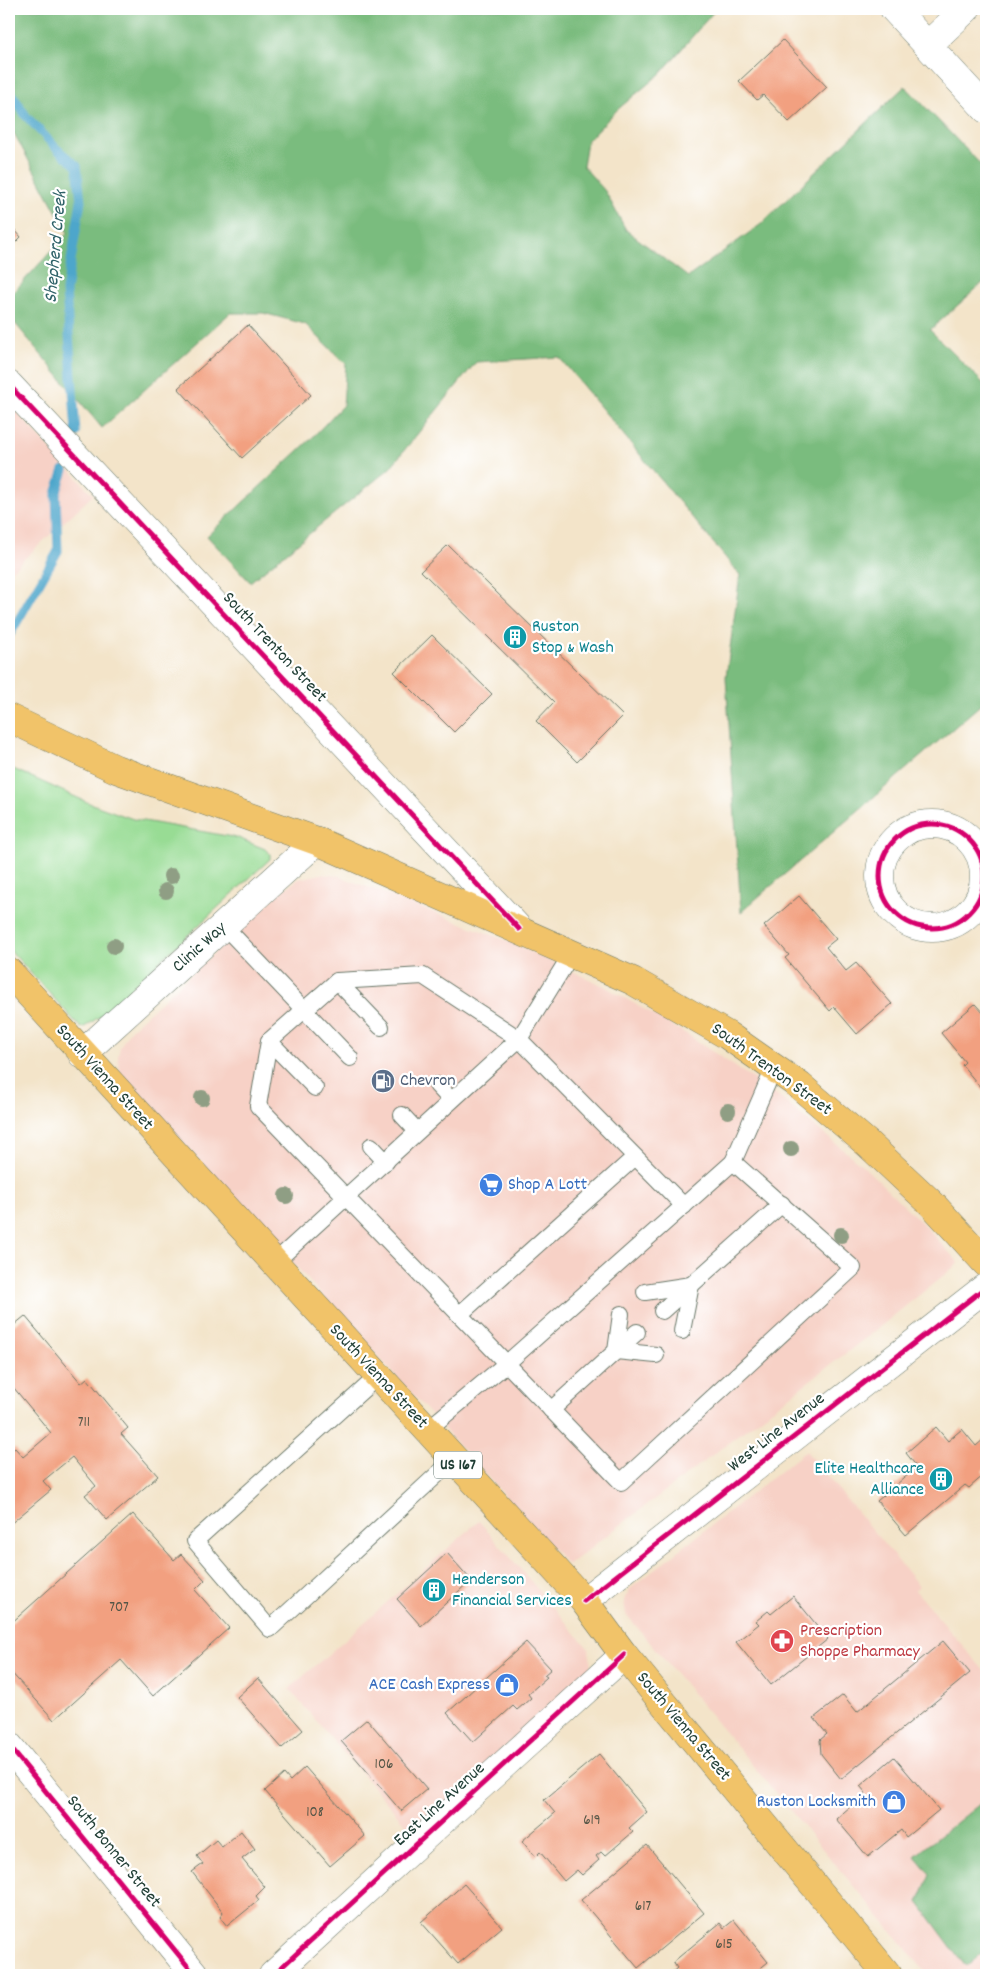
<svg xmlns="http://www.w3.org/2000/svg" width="995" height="1984" viewBox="0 0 995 1984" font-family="Dekko,sans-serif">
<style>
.built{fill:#f7d1c6}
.green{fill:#98dc94;stroke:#5c8c64}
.forest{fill:#7abc7e;stroke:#4c7c59}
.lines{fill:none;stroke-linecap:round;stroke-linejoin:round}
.stream{stroke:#4ea6cb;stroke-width:9}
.building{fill:#f2a080}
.service-casing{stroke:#697768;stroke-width:18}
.minor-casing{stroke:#697768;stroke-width:29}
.trunk-casing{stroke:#697768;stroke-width:29}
.service{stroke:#fff;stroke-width:16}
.minor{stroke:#fff;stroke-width:28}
.trunk{stroke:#f1c369;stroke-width:28}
.cycleway-casing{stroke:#fff;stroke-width:8}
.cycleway{stroke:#d6006c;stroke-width:5}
.tree{fill:#8f9e84}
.labels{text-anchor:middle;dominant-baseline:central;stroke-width:4.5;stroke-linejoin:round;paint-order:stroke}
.number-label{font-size:15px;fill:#545647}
.shield{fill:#fff;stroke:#627771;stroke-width:1}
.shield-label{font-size:16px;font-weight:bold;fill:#1f3d34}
.culture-label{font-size:18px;fill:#0d838f;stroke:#fff;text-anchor:start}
.street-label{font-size:18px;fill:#1f3d34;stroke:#fff}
.service-label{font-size:18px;fill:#4e5e75;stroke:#fff;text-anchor:start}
.shop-label{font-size:18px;fill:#366cbe;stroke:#fff;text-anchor:end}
.health-label{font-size:18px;fill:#be3a42;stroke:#fff;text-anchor:start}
.water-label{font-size:19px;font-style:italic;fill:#2f6269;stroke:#fff}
</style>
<rect width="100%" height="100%" fill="#fff"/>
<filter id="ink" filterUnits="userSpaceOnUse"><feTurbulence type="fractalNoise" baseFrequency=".02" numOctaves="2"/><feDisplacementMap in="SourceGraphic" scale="10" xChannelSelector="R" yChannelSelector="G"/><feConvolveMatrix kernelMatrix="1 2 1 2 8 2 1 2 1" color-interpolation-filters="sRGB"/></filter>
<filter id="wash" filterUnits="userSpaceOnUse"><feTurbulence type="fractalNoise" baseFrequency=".0096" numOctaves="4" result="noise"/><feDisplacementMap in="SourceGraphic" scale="20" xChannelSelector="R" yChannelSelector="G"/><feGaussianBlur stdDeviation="1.12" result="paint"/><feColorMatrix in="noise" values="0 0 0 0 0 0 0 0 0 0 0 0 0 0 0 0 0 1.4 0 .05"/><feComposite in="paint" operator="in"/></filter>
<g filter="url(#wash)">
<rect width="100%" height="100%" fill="#f3e4c9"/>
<g class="built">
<path d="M9,404l84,91 -84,78z"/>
<path d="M321,874l18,2 171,66 94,44 84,49 86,58 89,73 59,57 37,40 -88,71 -303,231 -448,-492 -2,-16 2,-10 10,-17 152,-139 17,-12z"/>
<path d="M806,1451l113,135 -4,4 71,83v126l-71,57 15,18 36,92 20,-16v25h-58l-302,-361 -2,-14 6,-11z"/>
<path d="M479,1521l110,128 2,16 -3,7 -176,160 -123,-143z"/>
</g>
<path class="green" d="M9,767l80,36 44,16 105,19 27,11 5,5v5l-168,156 -16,11 -5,2 -72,-79z"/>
<g class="forest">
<path d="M9,9h707l-55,64 -44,37 -30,31 -4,25 22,25 21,39 62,47 72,-52 145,-139 81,84v110l-56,50 56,56v314l-245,212 -15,-235 14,-102 -181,-218 -83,5 -87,107 -139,113 -43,-46 104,-97 32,-34 3,-41 -41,-40 -42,-11h-33l-128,115 -93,-112v-19l59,-64 -59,-109z"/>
<path d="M986,1799v151l-20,17 -48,-65 12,-28 -15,-18z"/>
</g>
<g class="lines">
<g class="stream">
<path d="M9,89l17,27 31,33 20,17 4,35 -15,90 10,142"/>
<path d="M9,636l49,-85 -2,-57 8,-24"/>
</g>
</g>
<g id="blocks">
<g class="building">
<path d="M783,40l44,47 -38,35 -26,-27 -6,5 -18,-19z"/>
<path d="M9,223l12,14 -12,12z"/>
<path d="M248,325l63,70 -69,63 -64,-70z"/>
<path d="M448,545l175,171 -46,46 -41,-41 18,-19 -133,-131z"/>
<path d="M432,635l60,59 -38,38 -60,-60z"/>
<path d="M799,896l37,43 -10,8 20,24 10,-8 36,41 -35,30 -23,-27 -4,4 -45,-53 4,-3 -25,-29z"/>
<path d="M975,1004l11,12v78l-24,-29 3,-3 -24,-29z"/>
<path d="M25,1316l56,67 6,-5 41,50 -7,6 37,42 -51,44 -22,-25 11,-9 -24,-29 -29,24 8,9 -42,35v-72l6,-5 8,9 28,-24 -42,-51v-63l5,6z"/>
<path d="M936,1427l12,14 14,-12 14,17 9,-8 1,30 -4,3 3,3 -16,14 -4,-3 -59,50 -29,-34 40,-34 -11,-14z"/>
<path d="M133,1514l41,46 7,-6 24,26 -10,10 34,38 -76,68 -32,-36 -67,60 -45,-50v-45z"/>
<path d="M447,1553l24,27 -50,46 -24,-27z"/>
<path d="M793,1596l35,43 -57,46 -35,-43 23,-18 -3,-3 12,-10 3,3z"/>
<path d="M943,1641l27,32 -129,106 -20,-25 -1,-14 7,-6 -13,-16 29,-23 14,17z"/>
<path d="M526,1642l25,27 -7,6 3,2 -19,17 3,4 -14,12 -4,-4 -40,36 -26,-29z"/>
<path d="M258,1678l45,52 -21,18 -45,-51z"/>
<path d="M367,1719l60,70 -26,22 -60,-70z"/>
<path d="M599,1754l48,58 -18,16 4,4 -28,24 -4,-4 -5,4 3,4 -17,15 -5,-5 -13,11 -24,-29 -5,5 -13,-16 33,-28 -11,-13z"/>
<path d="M894,1757l45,53 -33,27 -5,-7 -33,27 -32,-38 30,-26 -6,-7z"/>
<path d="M305,1767l60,69 -35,30 -65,-75 19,-17 6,7z"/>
<path d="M241,1831l14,18 -13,10 23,28 -9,9 3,4 -32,26 -7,-9 3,-5 -31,-40 11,-8 -6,-8 19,-16 6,7z"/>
<path d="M647,1845l57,68 -66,55 -57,-68z"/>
<path d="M464,1884l38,43 -44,37 -37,-42z"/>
<path d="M734,1920l34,42 -11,9 3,4h-91l8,-7 -4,-6 47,-39 4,5z"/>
</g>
</g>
</g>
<g filter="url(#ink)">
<use href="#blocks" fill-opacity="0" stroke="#697768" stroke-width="1"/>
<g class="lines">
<g class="service-casing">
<g id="service">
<path d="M224,926l126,132"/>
<path d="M572,953l-53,86 -96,-63 -86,5 -68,60 -11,65 363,376 232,-214 -120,-106 41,-94"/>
<path d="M337,981l44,46"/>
<path d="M269,1041l46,47"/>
<path d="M437,1085l14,15"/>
<path d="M402,1115l15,16"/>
<path d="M371,1146l15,16"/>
<path d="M274,1263l245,-224 165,167"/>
<path d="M645,1292l46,-7 -9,46"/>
<path d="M662,1311l120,-107"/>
<path d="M621,1314l-5,37 40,4"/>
<path d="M459,1315l176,-158"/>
<path d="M377,1377l-182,164 75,88 183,-169"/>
<path d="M551,1410l86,-78"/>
<path d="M427,1430l79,-66 227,-202"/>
</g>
</g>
<g class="minor-casing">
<g id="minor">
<path d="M894,9l92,100"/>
<path d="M928,45l38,-36"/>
<path d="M9,385l510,544"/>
<circle cx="932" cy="876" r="52"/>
<path d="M82,1054l235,-213"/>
<path d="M584,1601l402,-314"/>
<path d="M9,1746l186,229"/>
<path d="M273,1975l351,-320"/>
</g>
</g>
<g class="trunk-casing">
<g id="trunk">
<path d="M9,718l107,51 201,72 316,140 94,54 73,51 68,58 65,61 53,58"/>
<path d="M9,972l575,629 40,54 264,320"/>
</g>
</g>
<use href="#service" class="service"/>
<use href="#minor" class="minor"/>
<use href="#trunk" class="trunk"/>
<g class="cycleway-casing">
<g id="cycleway">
<path d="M9,385l510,544"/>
<circle cx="932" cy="876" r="52"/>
<path d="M584,1601l402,-314"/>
<path d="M9,1746l186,229"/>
<path d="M273,1975l351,-320"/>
</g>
</g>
<use href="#cycleway" class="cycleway"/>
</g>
<g class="tree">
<circle cx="171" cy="876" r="8"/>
<circle cx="166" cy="891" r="8"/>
<circle cx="114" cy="946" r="8"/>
<circle cx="202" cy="1098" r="8"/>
<circle cx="728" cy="1111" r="8"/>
<circle cx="791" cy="1149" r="8"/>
<circle cx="286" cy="1196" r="8"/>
<circle cx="841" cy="1235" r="8"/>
</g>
</g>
<defs>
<g id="building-disc" transform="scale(1.25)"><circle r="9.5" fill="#0f9aa8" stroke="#fff"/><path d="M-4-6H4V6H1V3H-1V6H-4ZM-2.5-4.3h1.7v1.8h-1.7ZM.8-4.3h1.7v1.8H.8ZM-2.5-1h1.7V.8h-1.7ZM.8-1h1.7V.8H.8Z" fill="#fff"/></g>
<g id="fuel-disc" transform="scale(1.25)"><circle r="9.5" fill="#5c6f8a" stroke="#fff"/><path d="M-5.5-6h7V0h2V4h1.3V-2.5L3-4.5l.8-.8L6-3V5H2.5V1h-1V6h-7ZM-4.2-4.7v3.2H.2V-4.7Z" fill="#fff"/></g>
<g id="supermarket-disc" transform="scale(1.25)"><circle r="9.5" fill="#3f7fe0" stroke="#fff"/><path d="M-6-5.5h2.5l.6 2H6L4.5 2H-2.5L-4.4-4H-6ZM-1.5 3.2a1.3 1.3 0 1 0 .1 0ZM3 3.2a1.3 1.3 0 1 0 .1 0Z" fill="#fff"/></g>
<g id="pharmacy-disc" transform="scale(1.25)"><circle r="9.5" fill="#e0444e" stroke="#fff"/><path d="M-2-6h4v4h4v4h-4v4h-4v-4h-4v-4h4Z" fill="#fff"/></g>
<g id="shop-disc" transform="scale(1.25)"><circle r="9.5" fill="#3f7fe0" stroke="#fff"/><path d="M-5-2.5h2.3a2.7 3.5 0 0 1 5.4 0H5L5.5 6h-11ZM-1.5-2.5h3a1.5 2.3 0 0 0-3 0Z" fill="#fff"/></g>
</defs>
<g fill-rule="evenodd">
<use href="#building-disc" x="515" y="637"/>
<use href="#fuel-disc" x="383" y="1081"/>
<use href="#supermarket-disc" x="491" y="1185"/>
<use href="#building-disc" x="941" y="1479"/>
<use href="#building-disc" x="434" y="1590"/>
<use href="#pharmacy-disc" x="782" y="1641"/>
<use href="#shop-disc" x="507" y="1685"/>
<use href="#shop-disc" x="894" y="1802"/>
</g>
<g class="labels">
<g class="number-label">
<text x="84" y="1423">711</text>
<text x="119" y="1608">707</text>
<text x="384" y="1765">106</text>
<text x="315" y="1813">108</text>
<text x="592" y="1821">619</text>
<text x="643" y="1907">617</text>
<text x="724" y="1945">615</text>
</g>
<rect class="shield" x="434" y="1451.5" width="48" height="27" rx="4"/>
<g class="shield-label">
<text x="458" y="1465">US 167</text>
</g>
<g class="culture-label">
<text x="532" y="627">Ruston<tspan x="532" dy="21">Stop &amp; Wash</tspan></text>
<text x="924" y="1469" text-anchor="end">Elite Healthcare<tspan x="924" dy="21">Alliance</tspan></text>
<text x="452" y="1580">Henderson<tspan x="452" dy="21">Financial Services</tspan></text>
</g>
<g class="street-label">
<text transform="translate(274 648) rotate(47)">South Trenton Street</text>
<text transform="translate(200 948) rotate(-42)">Clinic Way</text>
<text transform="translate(771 1070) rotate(36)">South Trenton Street</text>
<text transform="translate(104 1078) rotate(48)">South Vienna Street</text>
<text transform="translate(378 1377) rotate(47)">South Vienna Street</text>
<text transform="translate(777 1433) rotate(-38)">West Line Avenue</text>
<text transform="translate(683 1727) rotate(50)">South Vienna Street</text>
<text transform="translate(440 1805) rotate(-42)">East Line Avenue</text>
<text transform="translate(113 1852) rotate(51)">South Bonner Street</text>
</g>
<g class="service-label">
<text x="400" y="1081">Chevron</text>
</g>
<g class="shop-label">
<text x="508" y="1185" text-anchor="start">Shop A Lott</text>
<text x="490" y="1685">ACE Cash Express</text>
<text x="876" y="1802">Ruston Locksmith</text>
</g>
<g class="health-label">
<text x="800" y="1631">Prescription<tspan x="800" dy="21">Shoppe Pharmacy</tspan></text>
</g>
<g class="water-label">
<text transform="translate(57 247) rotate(-85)">Shepherd Creek</text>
</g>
</g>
<rect width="995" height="1984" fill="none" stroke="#fff" stroke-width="30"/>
</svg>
